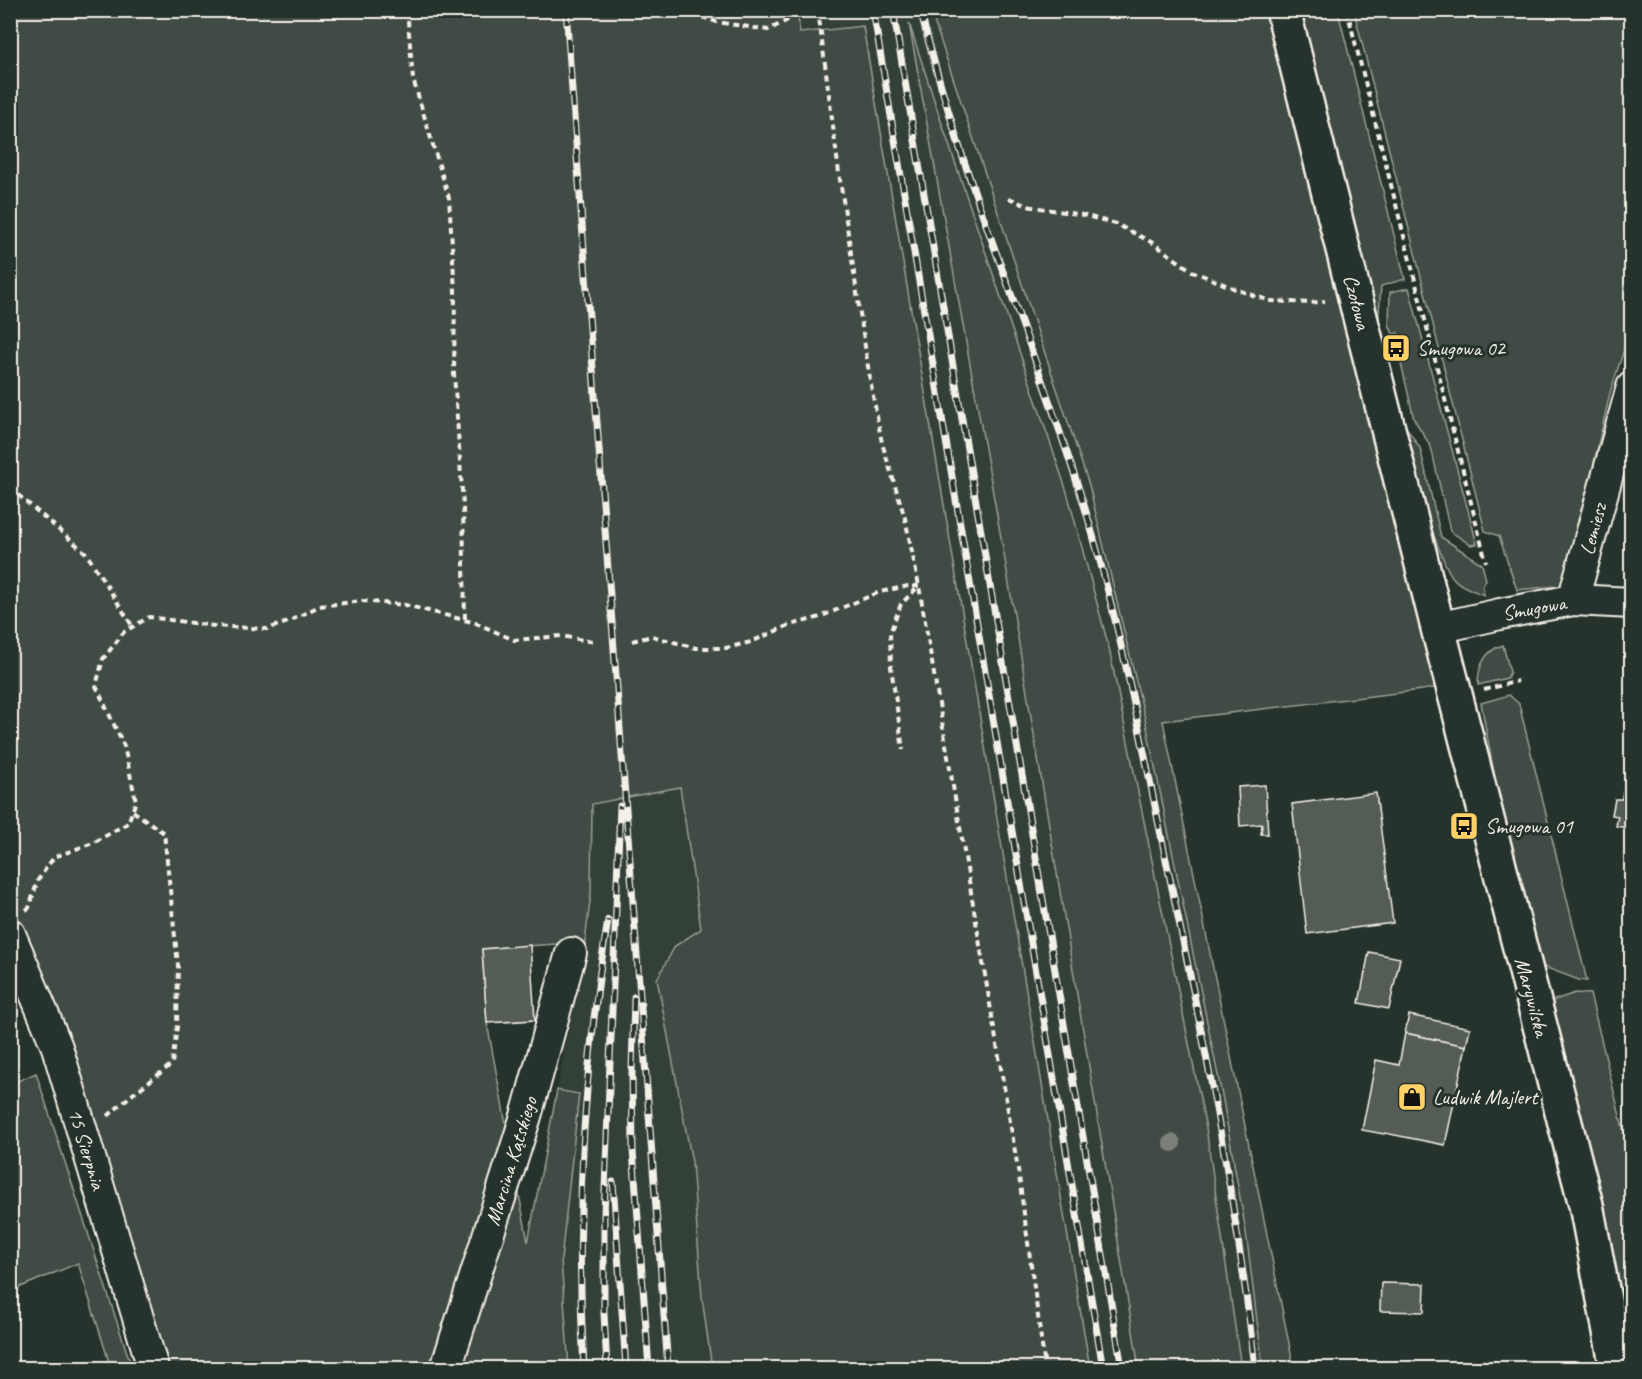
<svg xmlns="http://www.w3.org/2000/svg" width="1642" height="1379" viewBox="0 0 1642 1379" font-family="Caveat,sans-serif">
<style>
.built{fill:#333f39}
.green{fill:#414b45;stroke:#9a9e96;stroke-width:1.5}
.building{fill:#525c55;stroke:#f4f1e8;stroke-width:1.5}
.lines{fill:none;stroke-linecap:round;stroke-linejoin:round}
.street-casing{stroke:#f4f1e8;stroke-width:34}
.secondary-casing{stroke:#f4f1e8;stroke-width:38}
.path{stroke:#f4f1e8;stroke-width:4;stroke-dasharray:6 4.5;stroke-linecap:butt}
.street{stroke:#26332d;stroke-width:30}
.secondary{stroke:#26332d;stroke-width:33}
.rail-casing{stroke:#f4f1e8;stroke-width:7}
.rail{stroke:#26332d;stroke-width:4.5;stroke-dasharray:14;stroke-linecap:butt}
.tree{fill:#7a8079}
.labels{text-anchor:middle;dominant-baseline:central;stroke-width:6;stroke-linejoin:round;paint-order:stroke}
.street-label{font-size:21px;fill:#f4f1e8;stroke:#26332d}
.poi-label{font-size:21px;fill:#f4f1e8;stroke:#26332d;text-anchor:start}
</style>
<rect width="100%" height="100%" fill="#26332d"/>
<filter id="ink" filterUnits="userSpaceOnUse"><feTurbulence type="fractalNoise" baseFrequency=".0167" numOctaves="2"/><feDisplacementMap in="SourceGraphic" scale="12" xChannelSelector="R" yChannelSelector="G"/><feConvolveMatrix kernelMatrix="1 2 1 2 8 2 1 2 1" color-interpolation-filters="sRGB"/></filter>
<g filter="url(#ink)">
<g class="built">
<path d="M797,11h186l26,168 119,381 166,808h-269l-188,-1079z"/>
<path d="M680,787l21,142 -26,17 27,352 10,70h-143l-8,-108 18,-166 -22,-4 28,-148 6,-49 1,-89z"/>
</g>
<g class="green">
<path d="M797,10l3,23 63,-7 227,1342h-378l-10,-70 -10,-136 -35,-183 18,-33 26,-17 -21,-142 -88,17 -1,89 -6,49 -103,7 5,74 41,219 29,-152 22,4 -18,166 8,108h-405l-95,-312 -58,-155v-890z"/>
<path d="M983,11h282l170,677 -13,2 -259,31 131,647h-31l-17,-136 -23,-132 -77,-377 -34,-142 -23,-96 -157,-470z"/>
<path d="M1300,11h38l67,268 -24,7 -3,40 -67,-273z"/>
<path d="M1354,11h277v317l-21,65 -44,192 -49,5 -18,-54 -14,-5z"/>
<path d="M909,23l31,95 127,374 42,156 97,480 35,240h-102l-134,-808z"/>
<path d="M1409,288l68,256 -6,1 -21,-14 -19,-84 -17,-28 -13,-56 4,-2 -7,-28 -5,1 -4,-10 1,-32z"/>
<path d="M1402,421l18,27 21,89 41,27 4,16 -3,5 1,10c-9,-4 -21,-7 -29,-15 -6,-6 -10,-16 -13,-24 -19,-43 -28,-90 -40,-135z"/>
<path d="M1503,645l7,27 -3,6 -29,7c0,-19 6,-34 25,-40z"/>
<path d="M1509,695l10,9 68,277 -8,-1 -35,-13 -7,-17 -17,-63 -25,-109 -14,-75z"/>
<path d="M1575,993l15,1 41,167v207l-82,-366z"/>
<path d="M36,1073l96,295h-21l-33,-105 -67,28v-207z"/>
</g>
<g class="building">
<path d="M1265,785l3,49h-7l1,-10 -22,2 -2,-39z"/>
<path d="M1623,791l9,2v36l-16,-3 2,-10 -6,-1 3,-16h7z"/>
<path d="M1376,793l17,130 -86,11 -15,-130z"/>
<path d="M530,945l5,75 -48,3 -5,-74z"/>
<path d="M1369,952l31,6 -11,51 -30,-6z"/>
<path d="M1409,1015l61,13 -4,18 -61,-13z"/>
<path d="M1405,1033l61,13 -21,99 -60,-12 -1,1 -22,-4 14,-70 23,5z"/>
<path d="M1381,1283l44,1 -1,28 -44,-1z"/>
</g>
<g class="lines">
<g class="street-casing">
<g id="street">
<path d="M1573,600l59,-213"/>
<path d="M1438,628l62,-14 73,-14 59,3"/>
<path d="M10,934l47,113 96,321"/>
<path d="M446,1368l80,-252 45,-163"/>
</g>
</g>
<g class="secondary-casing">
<path id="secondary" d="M1283,10l155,618 148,577 31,163"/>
</g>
<g class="path">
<path d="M407,10l6,69 36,119 6,93 -1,83 9,131 2,115"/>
<path d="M682,10l35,12 51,8 18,-9 12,-11"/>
<path d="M818,10l21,163 31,207 12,63 23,75 14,68 99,583 27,199"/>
<path d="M1347,10l139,552"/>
<path d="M1009,198l18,8 56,9 33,9 37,19 39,28 46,19 32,11 41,2 14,-2"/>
<path d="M10,488l76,65 47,74"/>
<path d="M632,641l20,-5 44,12h30l25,-6 36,-16 30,-8 63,-26 28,-6h11l-18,18 -11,29 1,34 12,83"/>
<path d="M1484,690l34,-9"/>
<path d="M26,910l3,-2 9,-28 16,-23 39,-14 35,-20 8,-22 -12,-55 -28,-60 7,-27 21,-27 25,-15 65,9 53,3 21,-7 31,-16 43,-5 43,4 71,18 38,17 47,-4 28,5 6,-1"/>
<path d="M108,1116l21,-19 43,-33 5,-37 1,-62 -14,-132 -31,-22"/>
</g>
<use href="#street" class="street"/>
<use href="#secondary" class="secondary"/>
<g class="rail-casing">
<g id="rail">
<path d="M566,10l102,1358"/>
<path d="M873,10l230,1358"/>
<path d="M893,10l229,1358"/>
<path d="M920,10c17,64 35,127 57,189 36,102 75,203 107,306 35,115 57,233 81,350 36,170 71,340 90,513"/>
<path d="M634,997l-2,74 1,79 16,218"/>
<path d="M613,1182l13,186"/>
<path d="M584,1368c-9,-149 -1,-300 24,-448"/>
<path d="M607,1368l-3,-55v-98l16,-409"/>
</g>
</g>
<use href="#rail" class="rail"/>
</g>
<circle class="tree" cx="1172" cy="1143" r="9"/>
</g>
<defs>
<g id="bus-square" transform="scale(1.5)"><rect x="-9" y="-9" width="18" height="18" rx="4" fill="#ffd166" stroke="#26332d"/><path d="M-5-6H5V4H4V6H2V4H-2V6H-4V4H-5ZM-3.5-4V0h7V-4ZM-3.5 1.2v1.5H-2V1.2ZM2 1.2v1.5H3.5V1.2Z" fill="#111"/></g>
<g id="shop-square" transform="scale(1.5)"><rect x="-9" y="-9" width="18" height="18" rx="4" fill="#ffd166" stroke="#26332d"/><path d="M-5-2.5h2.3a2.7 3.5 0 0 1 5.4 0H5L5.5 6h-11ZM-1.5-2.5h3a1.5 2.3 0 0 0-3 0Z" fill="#111"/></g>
</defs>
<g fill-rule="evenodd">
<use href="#bus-square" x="1396" y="348"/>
<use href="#bus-square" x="1464" y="826"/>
<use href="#shop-square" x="1412" y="1097"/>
</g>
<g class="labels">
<g class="street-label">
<text transform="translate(1357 302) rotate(76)">Czołowa</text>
<text transform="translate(1593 529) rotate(-75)">Lemiesz</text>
<text transform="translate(1534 608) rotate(-10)">Smugowa</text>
<text transform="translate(1532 997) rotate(75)">Marywilska</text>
<text transform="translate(87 1149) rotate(73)">15 Sierpnia</text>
<text transform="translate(511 1161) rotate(-73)">Marcina Kątskiego</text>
</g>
<g class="poi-label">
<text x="1417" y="348">Smugowa 02</text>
<text x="1485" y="826">Smugowa 01</text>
<text x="1433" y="1097">Ludwik Majlert</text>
</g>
</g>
<rect width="1642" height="1379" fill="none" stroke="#26332d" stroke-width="36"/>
<rect x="18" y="18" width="1606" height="1343" fill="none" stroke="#f4f1e8" stroke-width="2" filter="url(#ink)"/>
</svg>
